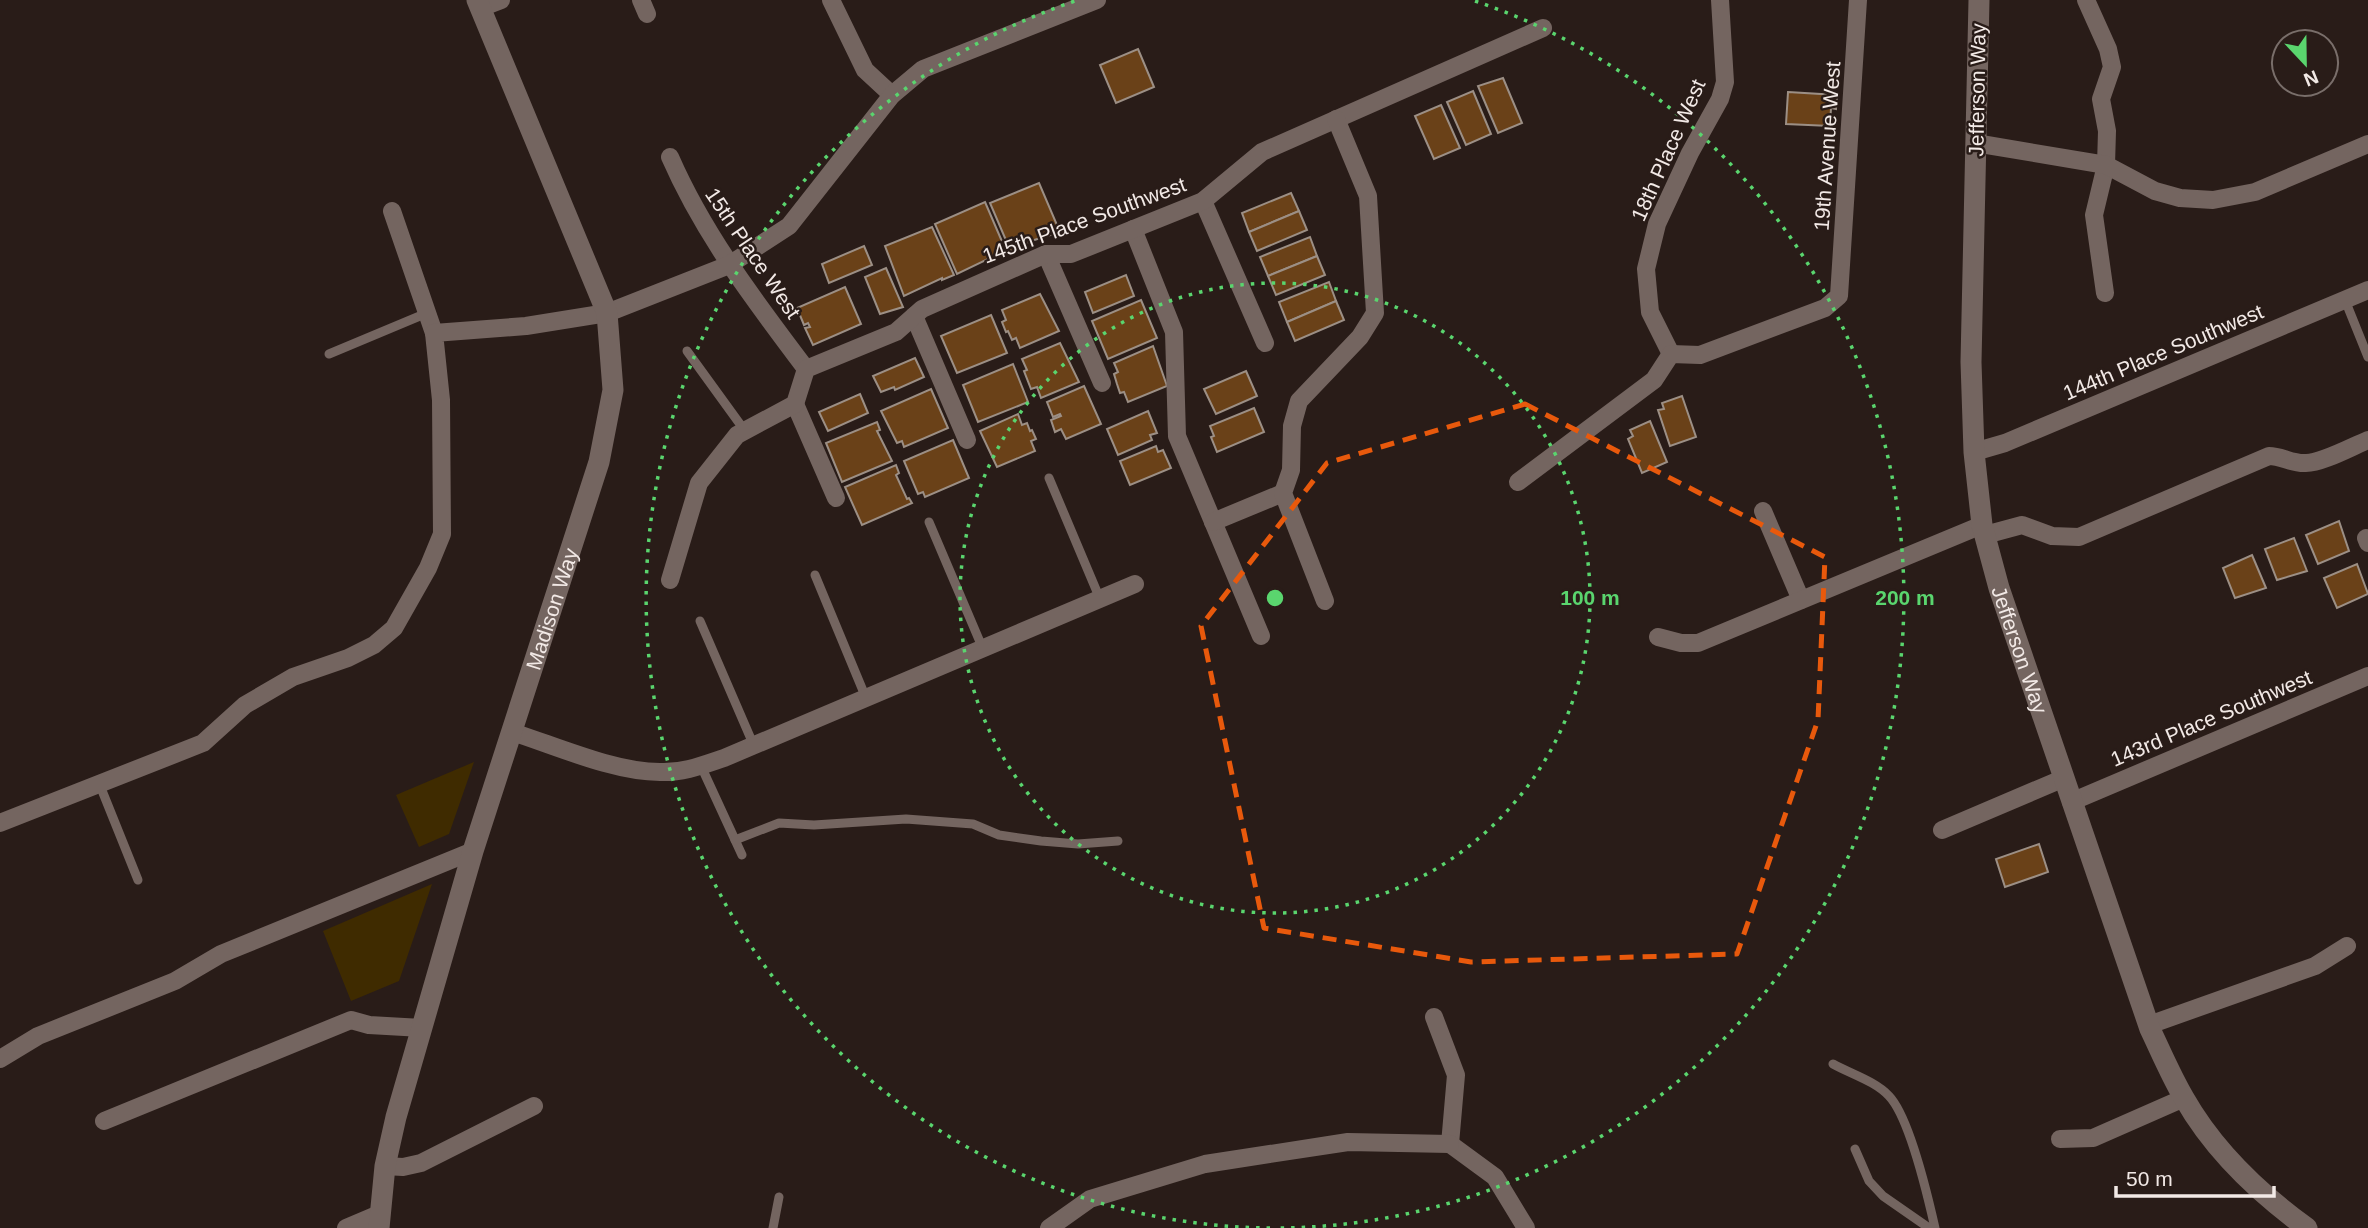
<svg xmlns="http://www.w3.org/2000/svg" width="2368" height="1228" viewBox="0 0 2368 1228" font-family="Arial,sans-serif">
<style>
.green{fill:#3f2b00}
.building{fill:#6a4118;stroke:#9c8f85;stroke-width:2}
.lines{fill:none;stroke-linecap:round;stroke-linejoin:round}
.lane{stroke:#746560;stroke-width:9}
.street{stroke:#746560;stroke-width:18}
.secondary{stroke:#746560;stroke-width:21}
.marked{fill:none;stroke:#e8590c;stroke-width:5;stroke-dasharray:14 9;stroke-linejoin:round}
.ring{fill:none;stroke:#5ad56e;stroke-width:3.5;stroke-dasharray:3.5 7}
.labels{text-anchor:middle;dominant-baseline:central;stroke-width:5;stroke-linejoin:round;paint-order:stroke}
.street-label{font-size:21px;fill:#f2e9e6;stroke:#291c18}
.centre{fill:#5ad56e;stroke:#291c18;stroke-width:3.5}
.ring-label{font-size:21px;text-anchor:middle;font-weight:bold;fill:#5ad56e;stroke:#291c18;stroke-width:5;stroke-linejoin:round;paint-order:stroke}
</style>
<rect width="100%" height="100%" fill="#291c18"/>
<g class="green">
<path d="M474,762l-25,72 -30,13 -23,-52z"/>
<path d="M432,884l-33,97 -48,20 -28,-70z"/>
</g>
<g class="building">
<path d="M1138,49l16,38 -38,16 -16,-38z"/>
<path d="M1503,78l19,45 -24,10 -20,-47z"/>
<path d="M1473,91l18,43 -25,11 -19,-43z"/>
<path d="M1788,92l49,3 -1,14 -5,-1 -1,18 -44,-2z"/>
<path d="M1441,105l19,43 -26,11 -19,-43z"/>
<path d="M1039,183l21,49 -29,9 -20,11 -21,-49z"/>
<path d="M1291,193l8,18 -50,21 -7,-19z"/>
<path d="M985,202l22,51 -12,5 -1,-2 -37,18 -22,-50z"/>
<path d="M1299,211l8,19 -50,21 -8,-19z"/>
<path d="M932,227l22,48 -12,5v-2l-38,18 -19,-50z"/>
<path d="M1310,237l7,19 -49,20 -8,-19z"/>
<path d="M864,246l8,19 -43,18 -7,-19z"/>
<path d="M1317,256l8,19 -49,20 -8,-19z"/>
<path d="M886,268l17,39 -23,7 -15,-37z"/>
<path d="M1126,275l8,21 -41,17 -8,-21z"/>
<path d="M1329,282l7,19 -49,21 -8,-20z"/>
<path d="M845,287l16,37 -48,21 -8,-17 5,-1 -2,-4 -4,2 -7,-17z"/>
<path d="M1040,294l19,37 -39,17 -4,-10 -4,2 -4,-9 -2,1 -4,-10 4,-2 -4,-10z"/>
<path d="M1141,300l16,38 -49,21 -16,-38z"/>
<path d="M1336,301l8,19 -49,21 -8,-19z"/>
<path d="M991,315l16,38 -50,20 -16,-37z"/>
<path d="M1060,343l19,39 -38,16 -4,-11 -6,2 -7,-18 3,-1 -5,-11z"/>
<path d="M1153,346l14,40 -39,16 -4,-10 -4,1 -3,-9 -3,-10 4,-2 -4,-9z"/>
<path d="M915,358l9,19 -29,13 -1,-3 -13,5 -8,-16z"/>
<path d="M1013,364l15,38 -50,20 -15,-37z"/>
<path d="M1246,371l11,25 -41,18 -12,-25z"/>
<path d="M1084,386l17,38 -35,15 -5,-10 -6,3 -4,-12 10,-4 -1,-2 -7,3 -6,-15z"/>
<path d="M931,389l17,39 -44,19 -2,-6 -5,2 -16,-32z"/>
<path d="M860,394l8,19 -40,18 -9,-19z"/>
<path d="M1682,396l14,41 -26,9 -12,-36 6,-1 -2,-6z"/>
<path d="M1254,408l10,24 -47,20 -6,-15 3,-1 -4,-10z"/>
<path d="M1148,411l9,22 -7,2 2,5 -34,15 -11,-26z"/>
<path d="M1018,414l4,11 5,-2 3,8 2,-1 4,9 -5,2 4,10 -38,16 -17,-36z"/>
<path d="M1650,421l17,41 -25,11 -14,-34 5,-3 -3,-6z"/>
<path d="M877,422l3,8 -3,1 15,30 -50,21 -16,-39z"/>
<path d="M953,440l16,38 -44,19 -2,-5 -5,2 -14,-33z"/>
<path d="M1156,446l2,6 5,-2 8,18 -41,17 -10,-24z"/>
<path d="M896,465l3,8 -3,2 11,24 2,-1 3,5 -50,22 -17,-38z"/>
<path d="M2339,521l10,30 -31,13 -12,-29z"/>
<path d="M2294,538l13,33 -30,9 -12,-31z"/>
<path d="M2252,555l14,33 -31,10 -12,-30z"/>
<path d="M2357,564l11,30 -31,14 -13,-30z"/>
<path d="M2039,844l9,28 -43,15 -9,-28z"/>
</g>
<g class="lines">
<g class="lane">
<path d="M2345,300l23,57"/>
<path d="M687,351l58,80"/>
<path d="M329,354l98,-41"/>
<path d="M1049,478l51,121"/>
<path d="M929,522l54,127"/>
<path d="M815,575l51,123"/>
<path d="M700,621l54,125"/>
<path d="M701,766l41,89"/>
<path d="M99,783l39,97"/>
<path d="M735,840l44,-17 35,2 92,-6 67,5 26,11 42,6 37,3 40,-3"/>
<path d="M1833,1064c18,10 42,17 56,32 21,22 39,101 46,132"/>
<path d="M1855,1149l14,32 14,15 46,32"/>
<path d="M773,1228l6,-31"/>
</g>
<g class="street">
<path d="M641,0l6,14"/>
<path d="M831,0l34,70 27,25"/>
<path d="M2086,0l22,49 4,18 -11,32 6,32 -1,34 -12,50 11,78"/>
<path d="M480,8l21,-8"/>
<path d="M1975,143l131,22 49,26 25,7 33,2 42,-8 113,-48"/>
<path d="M670,157c34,78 85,144 136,212"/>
<path d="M1203,201l62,142"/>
<path d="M392,211l42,122"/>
<path d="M1133,229l41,103 3,104 84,200"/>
<path d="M1046,254l56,129"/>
<path d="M914,316l53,124"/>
<path d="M1671,354l-21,-42 -4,-43 11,-45 33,-71 30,-54 5,-17 -5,-82"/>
<path d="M795,404l41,94"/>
<path d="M1974,452l31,-9 363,-153"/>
<path d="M1518,482l136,-102 17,-26 29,1 125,-47 14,-12 19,-296"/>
<path d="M1763,511l38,89"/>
<path d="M1213,522l70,-29"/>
<path d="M1985,535l37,-10 30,11 27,1 190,-81c13,0 23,8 37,7 16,0 45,-16 62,-23"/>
<path d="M2366,538l2,5"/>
<path d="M670,580l29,-97 38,-48 58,-31 11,-35 90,-37 26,-23 124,-55h25l132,-53 59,-49 281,-124"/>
<path d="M1325,601l-42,-108 8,-23 1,-44 7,-25 61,-64 15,-24 -7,-117 -32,-77"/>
<path d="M1658,637l23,6h17l284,-118"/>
<path d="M512,732c44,14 102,40 148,40 23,1 43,-7 64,-14l411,-174"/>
<path d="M2071,802l297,-126"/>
<path d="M0,823l203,-80 42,-38 48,-28 55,-19 26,-13 20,-17 34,-60 14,-34 -1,-134 -7,-67 92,-7 81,-13 122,-48 60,-39 103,-131 31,-26 174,-69"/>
<path d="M1942,830l120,-51"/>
<path d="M1434,1017l22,58 -6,69"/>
<path d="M2149,1025l166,-59 32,-20"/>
<path d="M0,1059l38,-23 137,-55 46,-27 252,-103"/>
<path d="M104,1121l247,-101 18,5 53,3"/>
<path d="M2060,1139l33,-1 91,-40"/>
<path d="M1450,1144l45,33 31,51"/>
<path d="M385,1166l18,1 18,-4 113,-57"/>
<path d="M346,1228l33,-14"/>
<path d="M1049,1228l41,-29 115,-35 143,-22 102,2"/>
</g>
<g class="secondary">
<path id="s1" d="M1979,0l-8,362 3,90 8,73 17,63 151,441c11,23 21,47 34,69 29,51 76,96 123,130"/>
<path id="s2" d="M379,1228l6,-62 11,-49 77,-266 126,-389 14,-72 -6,-77 -130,-313"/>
</g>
</g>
<path class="marked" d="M1525,404l300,153 -7,163 -81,234 -266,8 -207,-34 -63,-302 126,-163z"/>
<g class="ring">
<circle cx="1275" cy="598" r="315"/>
<path d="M1270 1228A630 630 0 0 1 1075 1M1475 1A630 630 0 0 1 1280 1228"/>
</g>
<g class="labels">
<g class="street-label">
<text transform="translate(1977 90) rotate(-89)">Jefferson Way</text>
<text transform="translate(1827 146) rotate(-86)">19th Avenue West</text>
<text transform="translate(1668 150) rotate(-66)">18th Place West</text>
<text transform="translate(1084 220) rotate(-20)">145th Place Southwest</text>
<text transform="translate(753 253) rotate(56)">15th Place West</text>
<text transform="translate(2163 352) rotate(-23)">144th Place Southwest</text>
<text stroke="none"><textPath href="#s2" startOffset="644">Madison Way</textPath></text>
<text stroke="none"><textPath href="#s1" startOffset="656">Jefferson Way</textPath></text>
<text transform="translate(2211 718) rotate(-23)">143rd Place Southwest</text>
</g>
</g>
<circle cx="1275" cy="598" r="10" class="centre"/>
<g class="ring-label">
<text x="1590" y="605">100 m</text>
<text x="1905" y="605">200 m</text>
</g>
<g transform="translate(2305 63) rotate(158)"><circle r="33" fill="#291c18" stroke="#796e6a" stroke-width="2"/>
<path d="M0-5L12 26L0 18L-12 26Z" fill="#5ad56e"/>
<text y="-10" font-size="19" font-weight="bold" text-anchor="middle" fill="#f2e9e6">N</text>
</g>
<path d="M2116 1186v10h158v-10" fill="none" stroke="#f2e9e6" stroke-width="3.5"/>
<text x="2126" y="1186" font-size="21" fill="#f2e9e6" stroke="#291c18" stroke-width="5" paint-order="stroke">50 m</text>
</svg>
